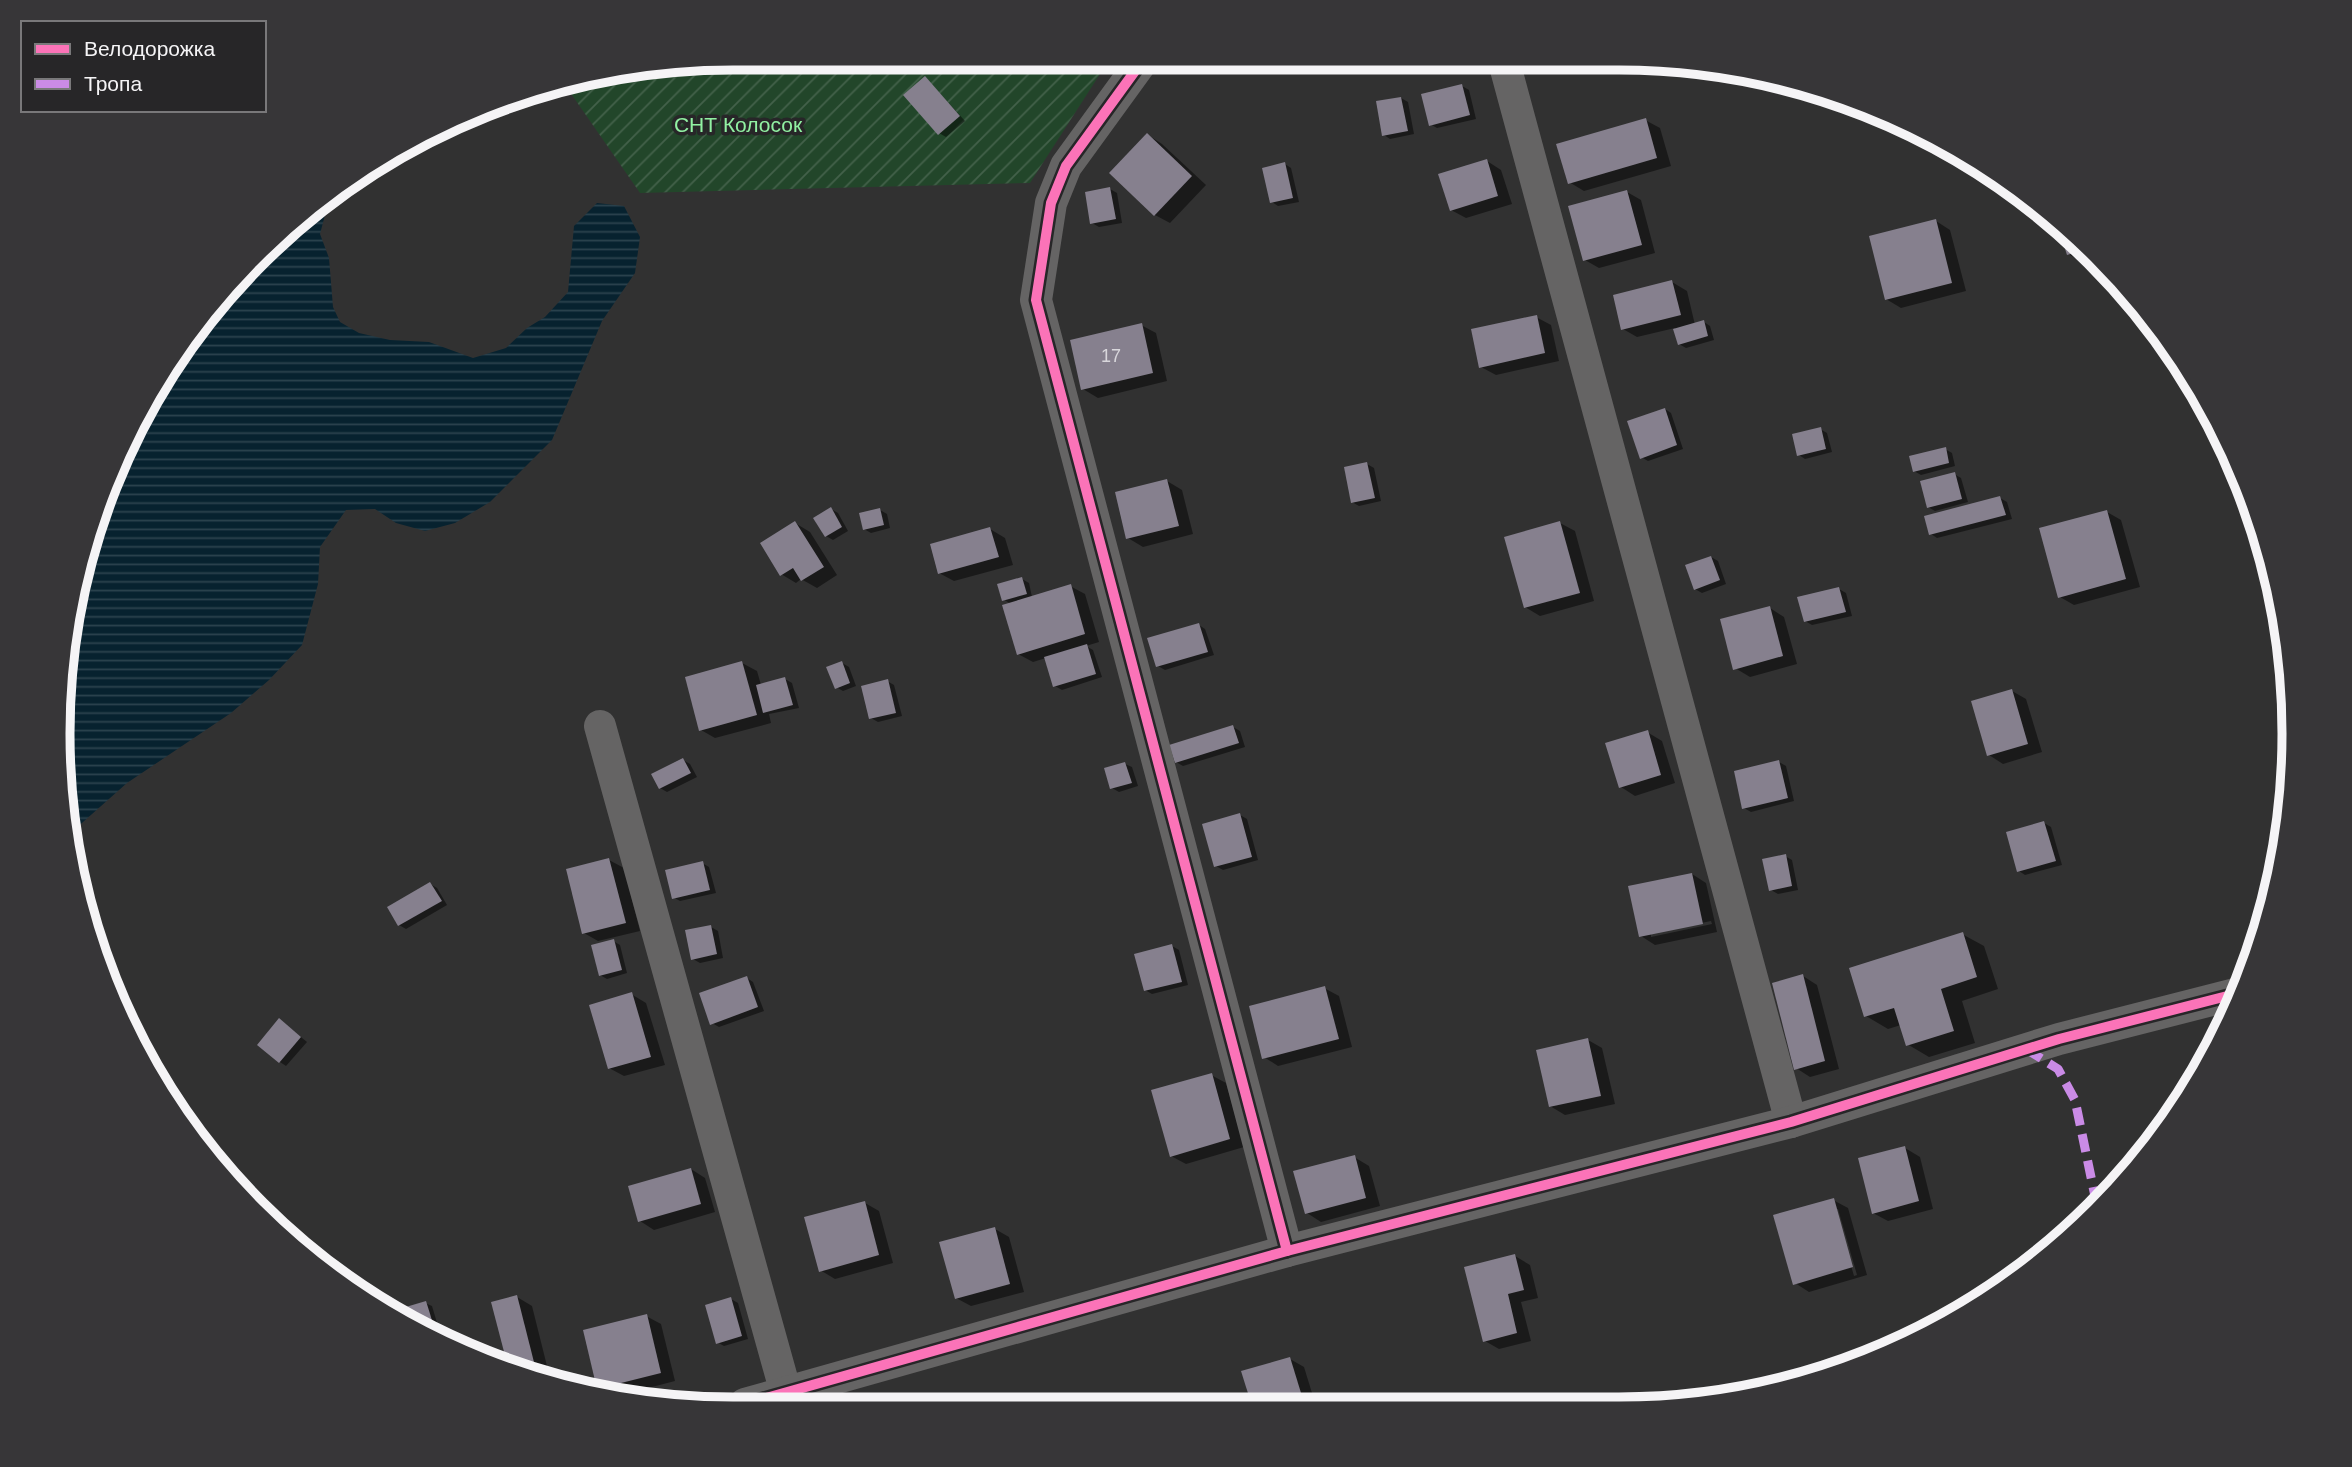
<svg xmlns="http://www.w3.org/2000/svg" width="2352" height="1467" viewBox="0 0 2352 1467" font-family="Helvetica,sans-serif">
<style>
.garden{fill:url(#garden-furrows)}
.water{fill:url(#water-rules)}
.shadow{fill:#0007;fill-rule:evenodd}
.building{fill:#86808e}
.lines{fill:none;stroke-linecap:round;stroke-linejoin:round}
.street{stroke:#656464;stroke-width:32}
.quiet{stroke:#ca8be6;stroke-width:9;stroke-dasharray:18 9;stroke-linecap:butt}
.cycleway-casing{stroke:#272628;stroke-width:15}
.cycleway{stroke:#fb73b8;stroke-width:10}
.labels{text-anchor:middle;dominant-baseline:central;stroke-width:7;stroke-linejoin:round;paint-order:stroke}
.number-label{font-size:18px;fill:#d9d7dc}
.park-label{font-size:21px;fill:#91f0a2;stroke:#272628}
.rim{fill:none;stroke:#f5f4f6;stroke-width:9}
</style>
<defs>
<pattern id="garden-furrows" width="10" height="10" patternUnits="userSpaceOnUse" patternTransform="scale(1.75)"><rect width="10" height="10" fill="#22462a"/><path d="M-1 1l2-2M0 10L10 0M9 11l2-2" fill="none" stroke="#43614a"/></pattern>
<pattern id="water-rules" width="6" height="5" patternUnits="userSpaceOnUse" patternTransform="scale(1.75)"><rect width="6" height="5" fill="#07222f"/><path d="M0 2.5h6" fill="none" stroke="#2c434e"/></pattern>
</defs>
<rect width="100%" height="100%" fill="#313131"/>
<path class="garden" d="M734,58l375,2 -79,123 -390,10 -75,-108z"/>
<path class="water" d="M331,192l-11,42 9,24 4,49 7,15 19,11 31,7 39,2 44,16 33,-10 21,-20 18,-11 23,-25 6,-66 23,-23 27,3 16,31 -5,36 -33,48 -50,119 -62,62 -35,21 -30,8 -29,-8 -21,-14 -29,1 -26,37 -2,37 -16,61 -33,35 -38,33 -104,70 -53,47 -16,-97 35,-216 79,-159 150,-161z"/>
<g class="shadow">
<path d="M926,78l39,43 -19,16 -7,-4z"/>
<path d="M1462,86l7,4 7,29 -39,9 -7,-4z"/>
<path d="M1401,98l7,4 6,32 -24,5 -6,-4z"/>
<path d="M1645,120l15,8 11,38 -87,25 -15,-9z"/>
<path d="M1148,135l14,9 44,41 -36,38 -15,-8z"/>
<path d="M1487,161l14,9 11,34 -46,14 -15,-8z"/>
<path d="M1285,164l6,4 8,34 -21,4 -6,-4z"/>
<path d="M1110,189l7,4 5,30 -23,4 -7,-4z"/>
<path d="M1627,192l14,8 14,53 -56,15 -14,-8z"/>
<path d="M1936,221l14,9 16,61 -65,17 -15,-9z"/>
<path d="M2060,225l35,34 -12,3 -15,-8z"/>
<path d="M1672,282l15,9 8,34 9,-3 6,4 4,14 -28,8 -7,-4 -4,-16 -38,9 -14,-8z"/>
<path d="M1536,317l15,8 8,36 -63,14 -15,-8z"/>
<path d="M1141,325l15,8 11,48 -69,17 -15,-9z"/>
<path d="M1665,409l6,4 12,36 -35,12 -7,-4z"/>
<path d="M1820,429l7,4 5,19 -27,7 -6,-4z"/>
<path d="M1945,449l7,4 3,13 -34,9 -7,-4z"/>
<path d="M1367,464l7,4 7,33 -22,5 -7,-4z"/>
<path d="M1954,474l7,4 7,24 -33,9 -7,-4z"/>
<path d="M1167,481l15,9 11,44 -50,13 -15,-9z"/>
<path d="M2000,498l7,4 5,17 -75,19 -6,-4z"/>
<path d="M831,509l7,4 10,18 -15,9 -7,-4z"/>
<path d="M880,510l7,4 3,14 -19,5 -7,-4z"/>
<path d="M2107,512l14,8 19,67 -66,18 -14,-8z"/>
<path d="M795,523l15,9 27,43 -20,13 -16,-9 -5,4 -15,-9z"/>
<path d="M1560,523l15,8 19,70 -54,15 -15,-9z"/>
<path d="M990,529l15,9 8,27 -59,16 -15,-8z"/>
<path d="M1711,557l7,4 8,23 -24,9 -7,-4z"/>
<path d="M1022,579l7,4 3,14 38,-11 15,8 14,48 -13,4 7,4 9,27 -40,13 -7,-4 -9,-28 -13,4 -15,-8 -7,-50 -8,-5z"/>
<path d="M1839,589l7,4 6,23 -40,9 -7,-4z"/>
<path d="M1770,608l14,9 13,47 -47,13 -15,-9z"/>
<path d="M1199,625l6,4 9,26 -49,15 -7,-4z"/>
<path d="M742,663l15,8 4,14 24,-6 7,4 7,25 -30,6 2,9 -56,15 -14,-8z"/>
<path d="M842,663l7,4 7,19 -13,5 -7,-4z"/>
<path d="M887,681l7,4 8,31 -24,6 -7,-4z"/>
<path d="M2012,691l14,8 16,53 -39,12 -14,-9z"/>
<path d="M1233,727l7,4 5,16 -62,19 -7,-4z"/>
<path d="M1647,732l15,9 13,42 -40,13 -14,-9z"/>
<path d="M683,760l7,4 7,13 -30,15 -7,-4z"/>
<path d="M1779,762l7,4 8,35 -43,11 -7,-4z"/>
<path d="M1125,764l7,3 6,19 -19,6 -7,-4z"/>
<path d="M1240,815l7,4 11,41 -35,10 -7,-4z"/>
<path d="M2044,823l7,4 11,38 -37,10 -6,-4z"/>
<path d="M1785,856l7,4 6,30 -20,4 -7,-4z"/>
<path d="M609,860l15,8 16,63 -42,10 -14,-8z"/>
<path d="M702,863l7,4 7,26 -36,8 -7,-4z"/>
<path d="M1692,874l14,9 11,49 -62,13 -14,-9zM1711,921l1,3 -61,13v-4z"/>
<path d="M430,884l7,4 10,17 -41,24 -7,-4 -9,-17z"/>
<path d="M711,927l7,4 5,27 -23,5 -7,-4z"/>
<path d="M1962,934l22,12 14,43 -36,12 13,42 -46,14 -22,-13 -6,-19 -13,4 -22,-13z"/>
<path d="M613,941l7,4 7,28 -20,6 -7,-4z"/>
<path d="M1172,946l7,4 9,35 -36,9 -7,-4z"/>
<path d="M1803,976l14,9 22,84 -29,8 -14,-9z"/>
<path d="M747,978l6,4 11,29 -45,16 -7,-4z"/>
<path d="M1324,988l15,8 13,51 -74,19 -14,-9z"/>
<path d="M631,994l15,9 19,62 -41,11 -15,-8z"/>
<path d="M280,1020l27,22 -21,24 -6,-4z"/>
<path d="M1588,1040l14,8 13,56 -50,11 -15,-9z"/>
<path d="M1211,1075l15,8 18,64 -58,17 -15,-8z"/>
<path d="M1905,1148l15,9 13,52 -45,12 -15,-8z"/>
<path d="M1354,1157l15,9 11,40 -59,16 -14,-9z"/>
<path d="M691,1169l14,9 10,34 -61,18 -14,-9z"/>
<path d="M1833,1200l15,8 19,67 -58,17 -14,-9zM1835,1209h3l19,66 -3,1z"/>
<path d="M865,1203l14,8 14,52 -58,16 -15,-9z"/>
<path d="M995,1229l14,8 15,55 -53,14 -15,-8z"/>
<path d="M1515,1256l15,9 8,33 -17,4 10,39 -32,8 -14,-8z"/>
<path d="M315,1262l8,4 2,5 -3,-1z"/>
<path d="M517,1297l15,9 18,72 -40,-11z"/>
<path d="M731,1299l7,4 10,36 -24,7 -7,-4z"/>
<path d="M425,1303l7,3 8,27 -5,2 -32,-19 -2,-6z"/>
<path d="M646,1316l15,8 14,57 -58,15 -10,-3 -8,-5z"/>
<path d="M1290,1359l14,8 12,39h-62l-10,-33z"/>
</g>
<g class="building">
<path d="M925,76l35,40 -22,19 -35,-40z"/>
<path d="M1462,84l8,31 -41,11 -8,-32z"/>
<path d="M1401,97l7,34 -26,5 -6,-35z"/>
<path d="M1646,118l11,40 -89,26 -12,-40z"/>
<path d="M1147,133l45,43 -38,40 -45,-43z"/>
<path d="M1487,159l11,37 -48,15 -12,-37z"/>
<path d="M1285,162l8,36 -23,5 -8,-35z"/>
<path d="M1110,187l6,32 -26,5 -5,-32z"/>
<path d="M1627,190l15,55 -59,16 -15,-55z"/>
<path d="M1936,219l16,64 -67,17 -16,-64z"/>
<path d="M2057,223l29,27 -19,5z"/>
<path d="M1672,280l9,35 -60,15 -8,-35z"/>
<path d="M1537,315l8,38 -66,15 -8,-39z"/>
<path d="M1704,320l4,16 -30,9 -5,-16z"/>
<path d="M1142,323l11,50 -72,17 -11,-50z"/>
<path d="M1665,408l12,37 -37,14 -13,-38z"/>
<path d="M1821,427l5,22 -29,7 -5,-22z"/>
<path d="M1946,447l3,16 -36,9 -4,-16z"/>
<path d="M1367,462l8,36 -24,5 -7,-36z"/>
<path d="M1955,472l7,27 -35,9 -7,-27z"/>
<path d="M1167,479l12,47 -53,13 -11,-47z"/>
<path d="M2000,496l6,19 -77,20 -5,-19z"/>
<path d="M831,507l11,20 -17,10 -12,-19z"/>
<path d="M880,508l4,17 -21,5 -4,-17z"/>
<path d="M2107,510l19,69 -68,19 -19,-70z"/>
<path d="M795,521l29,46 -23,14 -8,-13 -13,8 -20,-33z"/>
<path d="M1560,521l20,72 -56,15 -20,-71z"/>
<path d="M990,527l9,30 -61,17 -8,-30z"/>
<path d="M1711,556l9,24 -26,10 -9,-25z"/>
<path d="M1022,577l5,17 -25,7 -5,-17z"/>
<path d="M1071,584l14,50 -68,21 -15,-50z"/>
<path d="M1839,587l7,25 -42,10 -7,-25z"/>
<path d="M1770,606l13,50 -50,14 -13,-51z"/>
<path d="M1199,623l9,29 -52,15 -9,-29z"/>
<path d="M1087,644l9,30 -43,13 -9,-30z"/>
<path d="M742,661l15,54 -58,16 -14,-54z"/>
<path d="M842,661l8,22 -15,6 -9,-22z"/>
<path d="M785,677l8,28 -30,8 -7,-28z"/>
<path d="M888,679l8,34 -27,6 -8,-33z"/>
<path d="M2012,689l16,55 -41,12 -16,-55z"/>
<path d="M1233,725l6,18 -64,20 -6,-18z"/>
<path d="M1648,730l13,45 -42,13 -14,-45z"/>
<path d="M683,758l8,15 -32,16 -8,-15z"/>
<path d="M1779,760l9,38 -46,11 -8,-38z"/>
<path d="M1125,762l7,21 -22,6 -6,-21z"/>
<path d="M1240,813l12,44 -38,10 -12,-43z"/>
<path d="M2044,821l12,40 -39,11 -11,-40z"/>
<path d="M1786,854l6,32 -23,5 -7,-32z"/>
<path d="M609,858l17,65 -44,11 -16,-65z"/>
<path d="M703,861l7,29 -38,9 -7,-29z"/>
<path d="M1692,873l11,51 -64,13 -11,-51z"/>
<path d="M430,882l12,19 -44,25 -11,-19z"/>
<path d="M711,925l6,29 -26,6 -6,-30z"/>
<path d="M1963,932l14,45 -36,12 13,42 -48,15 -12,-38 -30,9 -15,-49z"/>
<path d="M614,939l8,31 -23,6 -8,-31z"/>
<path d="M1172,944l10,38 -38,9 -10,-37z"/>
<path d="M1803,974l22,87 -31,9 -22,-87z"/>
<path d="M747,976l11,31 -48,18 -11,-32z"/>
<path d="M1325,986l14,53 -77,20 -13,-53z"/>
<path d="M632,992l19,65 -43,12 -19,-64z"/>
<path d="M279,1018l22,19 -22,26 -22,-18z"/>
<path d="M1588,1038l13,58 -52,11 -13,-57z"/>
<path d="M1212,1073l18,66 -60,18 -19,-67z"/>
<path d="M1905,1146l14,55 -47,13 -14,-56z"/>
<path d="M1355,1155l11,43 -61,16 -12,-43z"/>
<path d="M691,1168l10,36 -63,18 -10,-36z"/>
<path d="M1834,1198l19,69 -60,18 -20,-70z"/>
<path d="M865,1201l14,54 -60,17 -15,-55z"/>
<path d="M995,1227l15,57 -55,15 -16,-57z"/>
<path d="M1515,1254l9,36 -16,4 9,39 -34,9 -19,-75z"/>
<path d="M517,1295l20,79 -29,-7 -17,-65z"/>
<path d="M731,1297l11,39 -26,8 -11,-39z"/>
<path d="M426,1301l9,29 -6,2 -28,-17 -2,-6z"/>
<path d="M647,1314l14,59 -64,16 -14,-59z"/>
<path d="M1290,1357l15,49h-53l-11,-35z"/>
</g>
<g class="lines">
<g class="street">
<path d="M1143,60l-77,106 -15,37 -15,97 251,951"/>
<path d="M1504,62l287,1060"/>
<path d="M600,726l186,667"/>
<path d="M745,1404l542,-153 504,-129 268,-83 180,-46"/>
</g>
<path class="quiet" d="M2026,1049l32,20 17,31 22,106"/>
<g class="cycleway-casing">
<g id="cycleway">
<path d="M1143,60l-77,106 -15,37 -15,97 251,951"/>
<path d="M745,1404l542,-153 504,-129 268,-83 180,-46"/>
</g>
</g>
<use href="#cycleway" class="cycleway"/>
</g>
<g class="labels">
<g class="number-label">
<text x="1111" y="356">17</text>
</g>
<g class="park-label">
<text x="738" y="124">СНТ Колосок</text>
</g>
</g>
<path d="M0 0H2352V1467H0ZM733 70H1619A663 663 0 0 1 2282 733V734A663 663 0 0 1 1619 1397H733A663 663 0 0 1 70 734V733A663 663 0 0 1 733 70Z" fill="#373638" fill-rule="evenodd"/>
<path class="rim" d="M733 70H1619A663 663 0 0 1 2282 733V734A663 663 0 0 1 1619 1397H733A663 663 0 0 1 70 734V733A663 663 0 0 1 733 70Z"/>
<rect x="21" y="21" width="245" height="91" fill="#272628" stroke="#79787a" stroke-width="2"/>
<rect x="35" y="44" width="35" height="10" fill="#fb73b8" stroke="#79787a" stroke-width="2"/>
<text x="84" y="56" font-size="21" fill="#f5f4f6">Велодорожка</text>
<rect x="35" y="79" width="35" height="10" fill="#ca8be6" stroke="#79787a" stroke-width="2"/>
<text x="84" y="91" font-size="21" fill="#f5f4f6">Тропа</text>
</svg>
